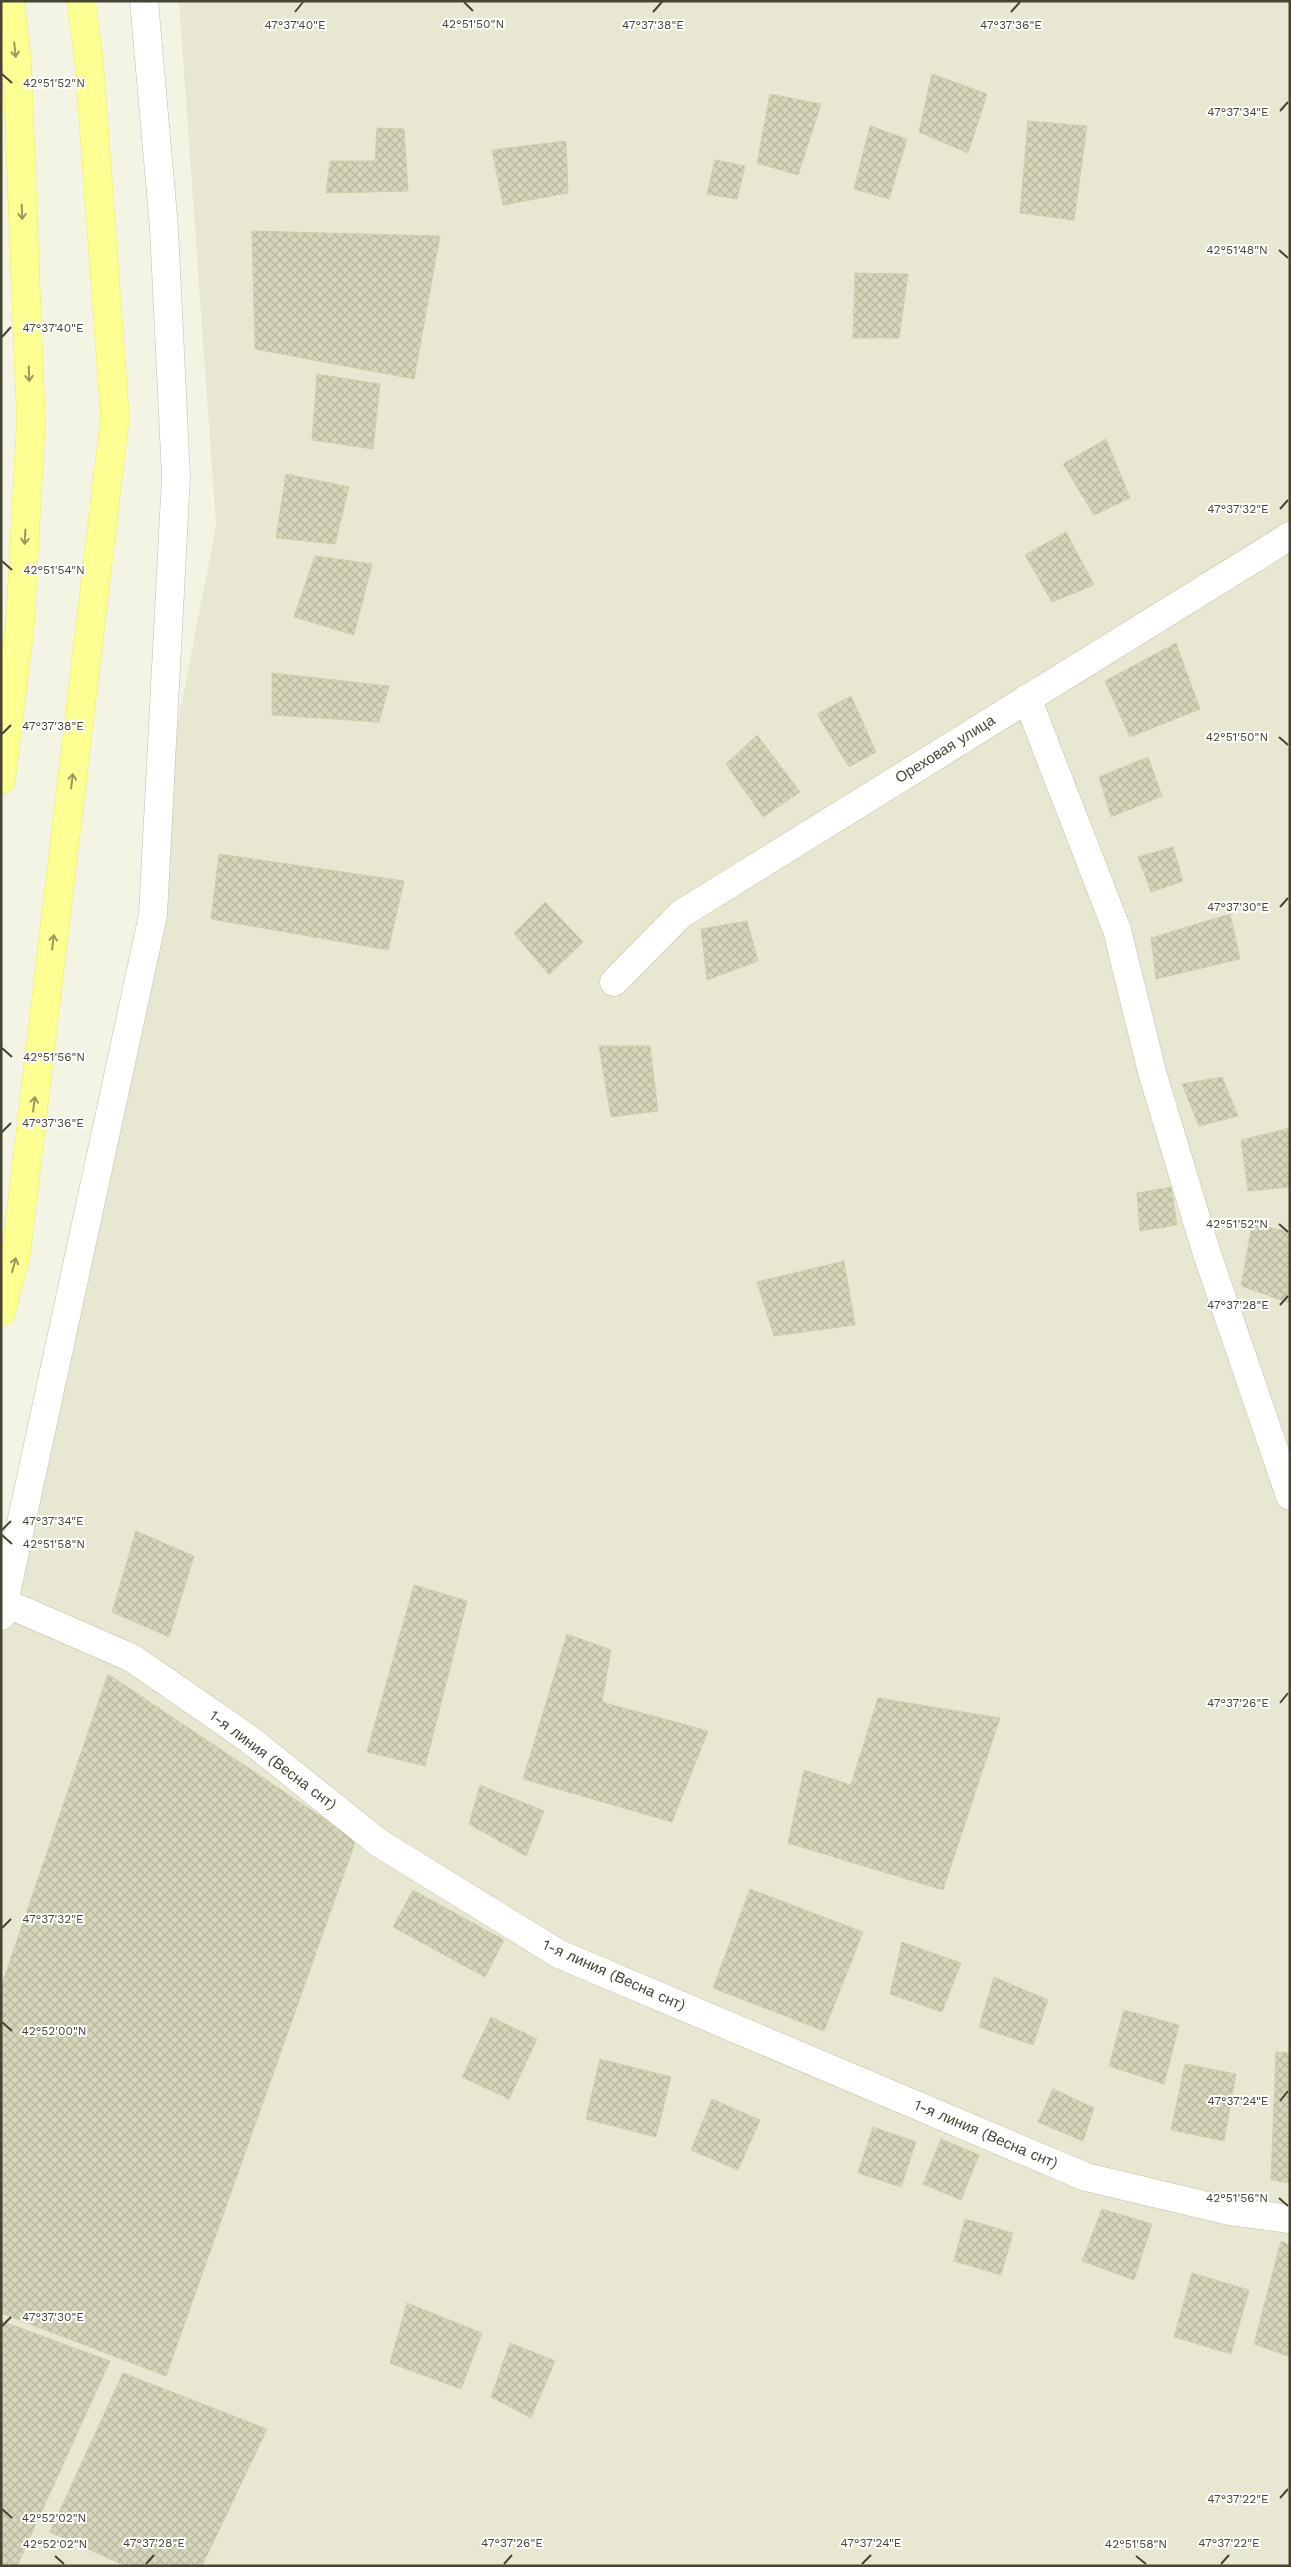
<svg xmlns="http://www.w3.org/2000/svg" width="1291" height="2567" viewBox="0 0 1291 2567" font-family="'Work Sans',sans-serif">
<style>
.residential{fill:#e8e8d2}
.building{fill:url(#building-cross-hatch);stroke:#d1cfab}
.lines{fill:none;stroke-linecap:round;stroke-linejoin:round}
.minor-casing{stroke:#c0bfa6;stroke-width:29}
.major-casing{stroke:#ebed59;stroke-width:29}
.minor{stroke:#fff;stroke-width:28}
.major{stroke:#fcff92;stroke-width:28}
.oneway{stroke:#98995e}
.ticks{fill:none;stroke:#464534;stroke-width:2}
.labels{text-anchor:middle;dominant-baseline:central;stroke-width:4;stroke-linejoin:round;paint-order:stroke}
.street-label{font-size:15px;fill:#464534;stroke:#fff}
.ticks-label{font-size:12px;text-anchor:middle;fill:#464534;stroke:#fff;stroke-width:4;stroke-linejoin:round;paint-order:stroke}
</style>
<defs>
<pattern id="building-cross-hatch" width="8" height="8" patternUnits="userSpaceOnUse" patternTransform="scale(1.25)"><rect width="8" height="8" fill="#d6d4b9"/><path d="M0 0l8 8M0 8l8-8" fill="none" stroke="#b9b7a0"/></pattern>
</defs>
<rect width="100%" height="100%" fill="#f3f4e4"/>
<path class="residential" d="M179,1h1111v2565h-1289v-931l215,-1109z"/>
<g class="building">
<path d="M932,74l55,20 -19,59 -49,-21z"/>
<path d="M770,94l51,10 -23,71 -41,-12z"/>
<path d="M1028,121l59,5 -13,94 -54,-7z"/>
<path d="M870,126l37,13 -18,60 -35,-10z"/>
<path d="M377,128l27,1 4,62 -82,2 4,-32h45z"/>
<path d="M566,141l2,52 -65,12 -11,-55z"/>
<path d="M715,160l30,6 -8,33 -30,-5z"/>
<path d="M252,231l188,5 -26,143 -159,-30z"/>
<path d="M855,273l53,1 -9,64h-46z"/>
<path d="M317,374l63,10 -7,65 -61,-9z"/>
<path d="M1106,439l24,59 -36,17 -31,-51z"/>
<path d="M286,474l63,13 -14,57 -59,-6z"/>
<path d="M1066,532l28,53 -42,17 -27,-47z"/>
<path d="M315,556l57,8 -18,71 -60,-18z"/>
<path d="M1176,643l24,66 -70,28 -25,-56z"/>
<path d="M272,673l117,13 -10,36 -107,-7z"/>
<path d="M851,696l25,56 -27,15 -32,-53z"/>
<path d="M757,735l43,57 -37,25 -37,-53z"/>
<path d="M1148,757l14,39 -51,21 -12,-40z"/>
<path d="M1173,847l10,34 -32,11 -13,-35z"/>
<path d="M219,854l185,27 -16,69 -177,-31z"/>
<path d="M545,902l38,40 -34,33 -35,-42z"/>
<path d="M1230,914l10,45 -84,20 -5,-41z"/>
<path d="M747,921l11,40 -51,19 -6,-51z"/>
<path d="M599,1046h51l8,65 -47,6z"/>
<path d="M1222,1077l16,39 -39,10 -17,-42z"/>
<path d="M1290,1128v59l-42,4 -7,-51z"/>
<path d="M1171,1187l6,38 -37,6 -3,-38z"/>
<path d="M1252,1224l38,8v71l-49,-17z"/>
<path d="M844,1261l11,64 -81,11 -17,-54z"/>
<path d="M136,1531l58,25 -25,81 -57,-25z"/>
<path d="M414,1585l53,16 -42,165 -58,-14z"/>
<path d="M567,1634l44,16 -9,52 106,29 -36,91 -149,-43z"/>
<path d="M108,1674l248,166 -190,536 -165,-63v-326z"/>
<path d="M878,1698l122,20 -57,172 -155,-47 16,-73 47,15z"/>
<path d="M480,1785l64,26 -18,45 -57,-32z"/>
<path d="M750,1889l113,43 -39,99 -111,-43z"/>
<path d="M413,1890l91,50 -19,37 -92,-50z"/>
<path d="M902,1942l59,21 -19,49 -52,-18z"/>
<path d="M994,1977l54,23 -15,45 -54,-18z"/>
<path d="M1124,2010l55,15 -15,59 -55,-18z"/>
<path d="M491,2017l46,22 -28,60 -47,-22z"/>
<path d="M1276,2052l14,1v130l-19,-3z"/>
<path d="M600,2059l71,18 -15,60 -70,-18z"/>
<path d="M1185,2064l51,10 -12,67 -53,-11z"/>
<path d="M1053,2089l41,19 -11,33 -45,-19z"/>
<path d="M712,2099l48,21 -22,50 -47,-20z"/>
<path d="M873,2127l43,15 -15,45 -43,-14z"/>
<path d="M941,2139l38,16 -18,45 -38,-16z"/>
<path d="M1102,2209l50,15 -18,56 -52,-19z"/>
<path d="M965,2219l48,14 -12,42 -47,-14z"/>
<path d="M1281,2241l9,4v112l-36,-13z"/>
<path d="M1192,2273l57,17 -18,64 -57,-17z"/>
<path d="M407,2303l75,30 -21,56 -71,-26z"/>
<path d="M1,2321l109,40 -93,205h-16z"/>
<path d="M510,2343l45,18 -24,57 -40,-21z"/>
<path d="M123,2373l144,56 -65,137h-76l-76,-34z"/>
</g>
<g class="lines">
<g class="minor-casing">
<g id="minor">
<path d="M1027,698l90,232 35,142 55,182 83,242"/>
<path d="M614,982l67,-68 609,-378"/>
<path d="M1,1601l131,57 117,81 130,104 180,111 527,223 143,34 61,8"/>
<path d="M1,1616l152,-701 23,-438 -12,-249 -20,-227"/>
</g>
</g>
<g class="major-casing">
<g id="major">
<path d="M1,780l19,-155 11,-203 -14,-359 -7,-62"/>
<path d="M1,1312l15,-58 99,-837 -26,-357 -8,-59"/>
</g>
</g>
<use href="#minor" class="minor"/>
<use href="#major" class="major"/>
</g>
<defs><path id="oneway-shaft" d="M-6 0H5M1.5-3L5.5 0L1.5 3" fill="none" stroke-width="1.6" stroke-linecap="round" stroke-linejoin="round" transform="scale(1.25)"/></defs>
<g class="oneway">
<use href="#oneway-shaft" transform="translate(15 50) rotate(84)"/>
<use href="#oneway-shaft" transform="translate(22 212) rotate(88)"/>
<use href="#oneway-shaft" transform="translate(29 374) rotate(88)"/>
<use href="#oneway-shaft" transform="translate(25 537) rotate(93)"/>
<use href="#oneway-shaft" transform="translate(72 781) rotate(-83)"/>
<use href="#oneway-shaft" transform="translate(53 942) rotate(-83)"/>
<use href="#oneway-shaft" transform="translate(34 1104) rotate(-83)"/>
<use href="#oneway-shaft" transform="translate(14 1265) rotate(-75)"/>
</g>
<path class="ticks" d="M464,2l9,9M295,12l8,-10M653,12l9,-10M1011,12l9,-10M2,74l10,9M1280,111l8,-9M1279,250l9,8M2,337l9,-10M1280,509l8,-9M2,561l10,9M2,734l9,-9M1279,737l9,8M1280,907l8,-9M2,1048l10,9M2,1132l9,-9M1279,1224l9,8M1280,1305l8,-9M2,1530l9,-9M2,1535l10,9M1280,1703l8,-10M2,1928l9,-9M2,2022l10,9M1280,2101l8,-10M1279,2198l9,8M2,2326l9,-9M1280,2498l8,-9M2,2509l10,9M55,2556l9,8M1136,2556l10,8M146,2564l8,-9M504,2564l8,-9M862,2564l9,-9M1221,2564l8,-9"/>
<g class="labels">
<g class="street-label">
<text transform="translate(945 749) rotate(-32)">Ореховая улица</text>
<text transform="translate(273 1760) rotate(37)">1-я линия (Весна снт)</text>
<text transform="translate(614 1975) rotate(24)">1-я линия (Весна снт)</text>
<text transform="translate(986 2134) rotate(23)">1-я линия (Весна снт)</text>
</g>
</g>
<g class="ticks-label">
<text x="473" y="28">42°51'50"N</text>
<text x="295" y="29">47°37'40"E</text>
<text x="653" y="29">47°37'38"E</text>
<text x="1011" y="29">47°37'36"E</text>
<text x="54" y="87">42°51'52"N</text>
<text x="1238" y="116">47°37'34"E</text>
<text x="1237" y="254">42°51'48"N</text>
<text x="53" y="332">47°37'40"E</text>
<text x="1238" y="513">47°37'32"E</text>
<text x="54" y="574">42°51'54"N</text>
<text x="53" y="730">47°37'38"E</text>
<text x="1237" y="741">42°51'50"N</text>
<text x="1238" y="911">47°37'30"E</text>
<text x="54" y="1061">42°51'56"N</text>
<text x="53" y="1127">47°37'36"E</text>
<text x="1237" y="1228">42°51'52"N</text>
<text x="1238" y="1309">47°37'28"E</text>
<text x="53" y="1525">47°37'34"E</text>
<text x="54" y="1548">42°51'58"N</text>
<text x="1238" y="1707">47°37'26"E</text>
<text x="53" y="1923">47°37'32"E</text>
<text x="54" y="2035">42°52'00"N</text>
<text x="1238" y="2105">47°37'24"E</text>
<text x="1237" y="2202">42°51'56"N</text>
<text x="53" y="2321">47°37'30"E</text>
<text x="1238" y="2503">47°37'22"E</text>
<text x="54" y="2522">42°52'02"N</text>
<text x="154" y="2547">47°37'28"E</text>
<text x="512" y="2547">47°37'26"E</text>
<text x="871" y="2547">47°37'24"E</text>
<text x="1229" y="2547">47°37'22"E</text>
<text x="55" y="2548">42°52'02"N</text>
<text x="1136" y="2548">42°51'58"N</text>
</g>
<rect width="1291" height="2567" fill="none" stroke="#464534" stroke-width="5"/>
</svg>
